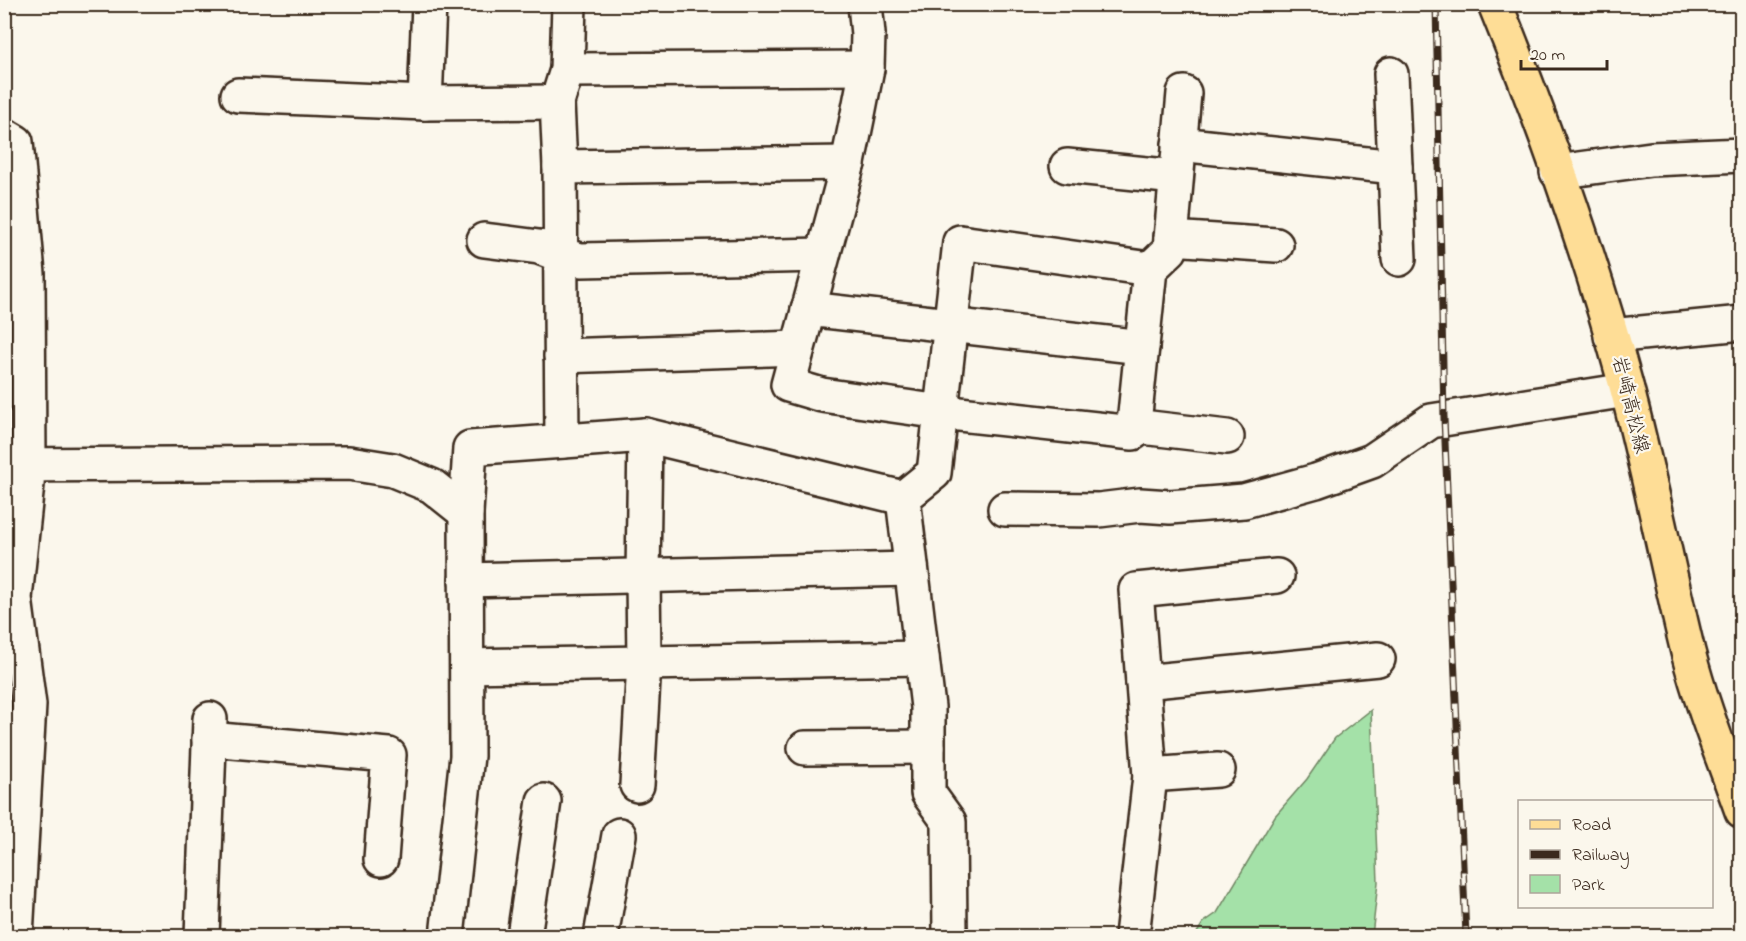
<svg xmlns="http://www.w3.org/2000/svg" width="1746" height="941" viewBox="0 0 1746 941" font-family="'Indie Flower','Klee One',sans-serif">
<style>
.green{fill:#a4e1a8;stroke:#708663;stroke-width:1.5}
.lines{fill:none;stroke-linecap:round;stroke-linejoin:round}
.minor-casing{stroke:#3b2a1e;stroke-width:38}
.major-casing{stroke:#3b2a1e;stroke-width:38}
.minor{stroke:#fbf7ec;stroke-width:33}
.major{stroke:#fedd96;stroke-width:33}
.rail-casing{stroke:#3b2a1e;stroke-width:7}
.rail{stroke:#fbf7ec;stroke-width:4.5;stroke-dasharray:14;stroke-linecap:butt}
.labels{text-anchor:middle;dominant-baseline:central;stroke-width:4.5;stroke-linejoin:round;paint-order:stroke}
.street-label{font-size:20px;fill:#3b2a1e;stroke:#fbf7ec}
</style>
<rect width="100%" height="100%" fill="#fbf7ec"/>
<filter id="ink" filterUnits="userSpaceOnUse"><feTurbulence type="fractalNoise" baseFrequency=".0167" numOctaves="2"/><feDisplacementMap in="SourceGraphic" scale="12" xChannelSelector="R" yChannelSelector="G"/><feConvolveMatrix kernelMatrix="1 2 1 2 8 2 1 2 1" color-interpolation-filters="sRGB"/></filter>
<g filter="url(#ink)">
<path class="green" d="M1371,710l7,172 -6,54h-177l8,-13 14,-10 58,-97 32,-37 28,-41z"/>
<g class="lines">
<g class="minor-casing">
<g id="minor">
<path d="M865,4l3,30 -1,34 -9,46 -10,49 -60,222 34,10 119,17 192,21 17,-164 20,-19 14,-157"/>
<path d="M567,70l300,-2"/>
<path d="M1391,74l8,185"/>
<path d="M238,95l187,8 132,-1"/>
<path d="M425,103l4,-99"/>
<path d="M4,135l12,7 12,132 1,191 -14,133 14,107 -13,231"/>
<path d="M1179,144l216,23"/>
<path d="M1067,166l109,11"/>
<path d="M560,167l288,-4"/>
<path d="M1557,172l94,-13 91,-4"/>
<path d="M1171,238l105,7"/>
<path d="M484,240l55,7 21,8 21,5 241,-5"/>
<path d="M808,309l334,38"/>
<path d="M1611,336l131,-13"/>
<path d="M561,356l236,-8"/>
<path d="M1133,426l94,11"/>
<path d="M562,441l-2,-274 -3,-65 10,-32 2,-66"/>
<path d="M4,465l345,-2 44,7 39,16 34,27"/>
<path d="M903,498l31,-25 26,-231 190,27"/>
<path d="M903,498l25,209v86l21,29 1,114"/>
<path d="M1005,509l94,1 41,-5 30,2 74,-6 72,-20 56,-20 59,-40 196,-31"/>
<path d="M466,580l445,-11"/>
<path d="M467,666l455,-8"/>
<path d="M1143,682l235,-23"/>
<path d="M209,739l180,16 -8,104"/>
<path d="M805,748l123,-1"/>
<path d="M1150,775l68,-5"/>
<path d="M637,785l7,-122 -1,-87 2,-141"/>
<path d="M202,936l8,-217"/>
<path d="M447,936l20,-180 -1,-243 4,-65 175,-13 258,63"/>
<path d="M524,936l20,-135"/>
<path d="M601,936l18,-101"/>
<path d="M1132,936l18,-160 -14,-186 141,-14"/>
</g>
</g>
<g class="major-casing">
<path id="major" d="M1495,4c50,123 95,250 130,378 24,89 41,180 63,270 14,54 35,106 54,159"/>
</g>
<use href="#minor" class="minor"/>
<use href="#major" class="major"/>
<g class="rail-casing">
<path id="rail" d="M1436,4l8,414 22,518"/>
</g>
<use href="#rail" class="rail"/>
</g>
</g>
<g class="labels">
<g class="street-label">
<text transform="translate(1629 405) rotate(76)">岩崎高松線</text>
</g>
</g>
<rect width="1746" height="941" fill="none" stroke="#fbf7ec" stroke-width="24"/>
<rect x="12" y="12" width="1722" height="917" fill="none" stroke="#3b2a1e" stroke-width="2" filter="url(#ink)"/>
<rect x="1518" y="800" width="195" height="108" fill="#fbf7ec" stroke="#aea59a" stroke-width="1.5"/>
<rect x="1530" y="820" width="30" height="9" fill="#fedd96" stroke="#aea59a" stroke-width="1.5"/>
<text x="1572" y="830" font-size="18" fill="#3b2a1e">Road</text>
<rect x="1530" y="850" width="30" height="9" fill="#3b2a1e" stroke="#aea59a" stroke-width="1.5"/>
<text x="1572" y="860" font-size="18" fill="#3b2a1e">Railway</text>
<rect x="1530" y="875" width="30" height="18" fill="#a4e1a8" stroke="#aea59a" stroke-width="1.5"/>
<text x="1572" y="890" font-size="18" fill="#3b2a1e">Park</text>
<path d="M1521 60v9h86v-9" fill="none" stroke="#3b2a1e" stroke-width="3"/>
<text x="1530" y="60" font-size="18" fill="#3b2a1e" stroke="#fbf7ec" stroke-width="4.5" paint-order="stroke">20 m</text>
</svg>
